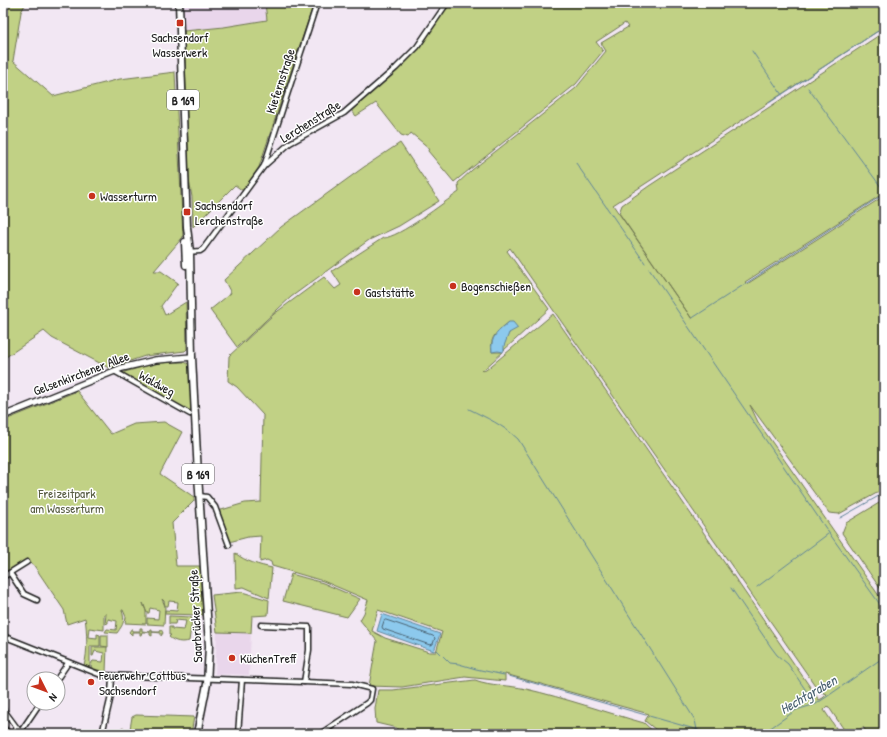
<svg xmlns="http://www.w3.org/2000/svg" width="887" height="737" viewBox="0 0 887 737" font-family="'Patrick Hand',sans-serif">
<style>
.built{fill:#e9d6eb}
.green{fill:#c1d185;stroke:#6e7650;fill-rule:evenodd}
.water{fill:#8cc9ed;stroke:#5f8499}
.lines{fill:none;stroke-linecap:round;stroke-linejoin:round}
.shore{stroke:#496170;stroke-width:1}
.stream{stroke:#5f8499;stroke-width:1}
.street-casing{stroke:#1c1c1c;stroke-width:7}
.secondary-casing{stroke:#1c1c1c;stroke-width:8}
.primary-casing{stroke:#1c1c1c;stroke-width:9}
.street{stroke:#fff;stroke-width:4}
.secondary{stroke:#fff;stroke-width:5.5}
.primary{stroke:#fff;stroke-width:6}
.poi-dot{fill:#c8321e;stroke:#fff;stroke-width:1.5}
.labels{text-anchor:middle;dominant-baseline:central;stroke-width:3;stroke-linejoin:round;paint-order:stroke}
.shield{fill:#fff;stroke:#606060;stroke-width:1}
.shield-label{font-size:12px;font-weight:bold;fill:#1c1c1c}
.poi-label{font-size:13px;fill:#1c1c1c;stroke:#fff;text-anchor:start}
.street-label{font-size:13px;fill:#1c1c1c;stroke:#fff}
.park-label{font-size:13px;fill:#565b41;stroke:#fff}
.water-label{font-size:14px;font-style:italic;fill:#496170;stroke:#fff}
</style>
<rect width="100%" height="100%" fill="#f2e7f3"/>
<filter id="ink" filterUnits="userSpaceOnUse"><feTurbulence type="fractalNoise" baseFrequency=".025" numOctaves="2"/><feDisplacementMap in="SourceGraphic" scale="8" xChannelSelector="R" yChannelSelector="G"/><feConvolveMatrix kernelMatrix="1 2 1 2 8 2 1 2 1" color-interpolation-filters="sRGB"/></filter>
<g filter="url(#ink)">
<g class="built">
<path d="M200,3h65l2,17 -43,7 -40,4 -1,-25z"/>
<path d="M217,632l34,1 -2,42 -34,-1z"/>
</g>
<g class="green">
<path d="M3,3h23l-5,9 -8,49 40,35 67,-17 55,-7 8,165 -29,34h7l17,12 -17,23 4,9 21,-13 1,47 -2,2 -40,5 -36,12 -57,-30 -8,-7 -41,28z"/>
<path d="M265,3h49l-55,164 -16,24 -8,-6 -42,42 -1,-30 -3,-17 -5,-149 40,-4 43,-7z"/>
<path d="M449,3h435v24l-271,178 79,114 -73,-106 3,-8 27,-19 235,-154v161l-139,89 2,2 137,-88v293l-45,25 -10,-1 -79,-108 8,17 126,181v131h-16l-5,-7 -7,5 1,2h-10l-19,-28 -4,4 16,24h-179l-16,-13 4,-7 -144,-40v7l-40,-4 -63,10 -33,-1 8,-45 -17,-21 4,-7 4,-13 -45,-19 -51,-15 -1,-4 -4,-2 -7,2 1,-26 -13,1 -19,5 -11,-31 27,-8 16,-1 2,-87 -26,-28 -9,-6 1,-25 45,-42 50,-37 11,12 6,-4 -9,-14 51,-33c16,0 61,-36 76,-46l-1,-9 14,-13 104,-82 30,-37 -5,-8 27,-16 -3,-4 -29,19 7,9 -27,33 -122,98 -26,-31 1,-3 -18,-15 -3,4 -7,-2 -25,-32 -20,13 -5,-6 54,-47 13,-15zM510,248l309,443 8,3 -4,4 -4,2 -266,-386 -67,56 -4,1 21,-19h-11c-3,-16 6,-21 17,-30v11l-6,13 1,4 45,-41 -42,-58zM378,610l64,22 -6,20h-7l-44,-14 -13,-7z"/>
<path d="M400,143l39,58 -40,25 -30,14 -78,57 -54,50 -27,-37 21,-17 -7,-13 57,-53 83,-60z"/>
<path d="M184,362l5,2 1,3 1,46 -70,-40 35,-10z"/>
<path d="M77,391l34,43 23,-10 30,-2 18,10 -22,42 34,23v4l-22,22 4,43h24l3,49 -38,-1v-4l12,1 1,-9 -9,-1 -1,5h-3l-1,-5 -2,-2 3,7 -1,19 -17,-1v-6l11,1 1,-9 -9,-2 -1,5h-2l-4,-10 3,8v13l-21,-1 1,-6 -3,-7h-1c3,12 2,13 -5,23l-12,-1 2,-3 9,1 1,-9 -9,-2v4l-3,1 1,-10h-2v16l-15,-2 -1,9 9,1v-4l3,1v11h-10v21l-6,-2c4,-11 3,-35 1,-47l-18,6 -3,-14 -31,-46 -4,-1 -2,-3 -24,14v-153z"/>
<path d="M884,500v94l-42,-61 4,-10z"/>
<path d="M235,553c11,9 24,12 37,15l-3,30 -25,-11 -8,1z"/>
<path d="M291,574l32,9 37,16 -13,18 -64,-16z"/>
<path d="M242,592l27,8 -1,15 -16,1 -1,17 -34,-1 -5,-37z"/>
<path d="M169,616l22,1 1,3 -3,21c-7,2 -14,1 -20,-4l2,-2h-2v-8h3v2l12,1 2,-9 -10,-1 -1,4h-6z"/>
<path d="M132,628v3h8v-3h2v3l8,1 1,-3h1v3h8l1,-3 2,4 -2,3v-3l-9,-1v4l-2,-1v-3h-8l-1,3h-1v-3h-8v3l-3,-3z"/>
<path d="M101,635h7v12l-7,-1z"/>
<path d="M92,647h15l-1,25 -15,-4 1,-6 1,-1 10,1 1,-9 -9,-2 -2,5h-1z"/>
<path d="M475,680c16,6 34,5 51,9 39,9 79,23 118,34l12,11h-260l1,-6 -21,-5 -1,-14 3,-19h15z"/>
<path d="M136,715l58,2 -3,17h-71l1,-6 9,1 2,-12z"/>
</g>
<g class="water">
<path d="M509,322h4l5,6 -9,5 -5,13v4l-1,2 -5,-1 -6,1c-2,-16 6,-20 17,-30z"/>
<path d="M382,614l58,20 -6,17 -57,-20z"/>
</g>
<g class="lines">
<path class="shore" d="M386,620l47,16 2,2 -2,6 -3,1 -47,-16 -1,-2 2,-6z"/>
<g class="stream">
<path d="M752,51l30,44"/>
<path d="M808,88l76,103"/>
<path d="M769,103l115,-76"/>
<path d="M576,163l69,100"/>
<path d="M649,269l180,264 55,77"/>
<path d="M691,319l193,-125"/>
<path d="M469,409c18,9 34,16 49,30l177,281 2,10"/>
<path d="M840,518l44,-25"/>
<path d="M757,587l71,-53"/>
<path d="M731,588l40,59 6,8 11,9 21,31"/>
<path d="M437,650l13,13 9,1 17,5 28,6"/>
<path d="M509,676l189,54"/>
<path d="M812,699l3,5"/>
<path d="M689,734l9,-4 12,4"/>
<path d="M762,734l34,-24 20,-6 12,-8 56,-39"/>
</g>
<g class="street-casing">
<g id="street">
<path d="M264,166l53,-163"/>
<path d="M187,252l13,-1 3,-2 61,-83 26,-23 54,-30 52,-45 21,-21 30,-44"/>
<path d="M114,371l76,43"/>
<path d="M200,496l7,1 8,10 14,38"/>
<path d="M10,573l14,21 13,6"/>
<path d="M3,577l24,-15"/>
<path d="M261,625l48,2v23l-5,32"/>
<path d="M3,636l98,39 203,7 48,2 20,5 -2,11 -3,3 -47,31"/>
<path d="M57,679l11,-16"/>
<path d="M3,709l17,23"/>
<path d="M3,727l6,7"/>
<path d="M19,734l21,-31"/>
<path d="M102,734l9,-38 1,-20"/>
<path d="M238,734l4,-54"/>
</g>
</g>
<g class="secondary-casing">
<path id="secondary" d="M3,416l119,-48 34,-8 36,-3"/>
</g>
<g class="primary-casing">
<g id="primary">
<path d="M179,3l8,224 3,25 2,105 6,118 11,171 -2,38 -10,50"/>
<path d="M185,242l1,23"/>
</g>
</g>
<use href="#street" class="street"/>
<use href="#secondary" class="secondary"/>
<use href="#primary" class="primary"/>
</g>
</g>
<g class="poi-dot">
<rect x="176" y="19" width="8" height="8" rx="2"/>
<circle cx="92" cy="196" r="4"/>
<rect x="183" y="208" width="8" height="8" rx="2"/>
<circle cx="453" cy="286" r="4"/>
<circle cx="357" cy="292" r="4"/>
<circle cx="232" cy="658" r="4"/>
<circle cx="91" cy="682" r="4"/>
</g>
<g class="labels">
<g class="shield">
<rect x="167" y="90" width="32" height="20" rx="3"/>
<rect x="182" y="464" width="32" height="20" rx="3"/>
</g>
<g class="shield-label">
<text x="183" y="100">B 169</text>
<text x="198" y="474">B 169</text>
</g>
<g class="poi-label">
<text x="180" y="37" text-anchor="middle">Sachsendorf<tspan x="180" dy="15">Wasserwerk</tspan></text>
<text x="100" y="196">Wasserturm</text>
<text x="195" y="205">Sachsendorf<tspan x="195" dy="15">Lerchenstraße</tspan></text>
<text x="461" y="286">Bogenschießen</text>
<text x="365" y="292">Gaststätte</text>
<text x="240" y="658">KüchenTreff</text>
<text x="99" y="675">Feuerwehr Cottbus<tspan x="99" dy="15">Sachsendorf</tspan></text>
</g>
<g class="street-label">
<text transform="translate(280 81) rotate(-72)">Kiefernstraße</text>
<text transform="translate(310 121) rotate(-32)">Lerchenstraße</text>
<text transform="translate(81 373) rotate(-21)">Gelsenkirchener Allee</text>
<text transform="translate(157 383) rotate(29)">Waldweg</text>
<text transform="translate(195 616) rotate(-93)">Saarbrücker Straße</text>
</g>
<g class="park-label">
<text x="67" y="493">Freizeitpark<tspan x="67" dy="15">am Wasserturm</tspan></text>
</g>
<g class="water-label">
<text transform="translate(808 694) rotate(-30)">Hechtgraben</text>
</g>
</g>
<rect width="887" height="737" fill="none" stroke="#fff" stroke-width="16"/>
<rect x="8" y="8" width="871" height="721" fill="none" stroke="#1c1c1c" stroke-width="1.5" filter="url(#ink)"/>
<g transform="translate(46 691) rotate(132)"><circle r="19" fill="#ffffff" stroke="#a4a4a4"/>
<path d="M0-3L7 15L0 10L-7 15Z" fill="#c8321e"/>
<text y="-6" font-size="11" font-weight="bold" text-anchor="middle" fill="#1c1c1c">N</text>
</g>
</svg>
